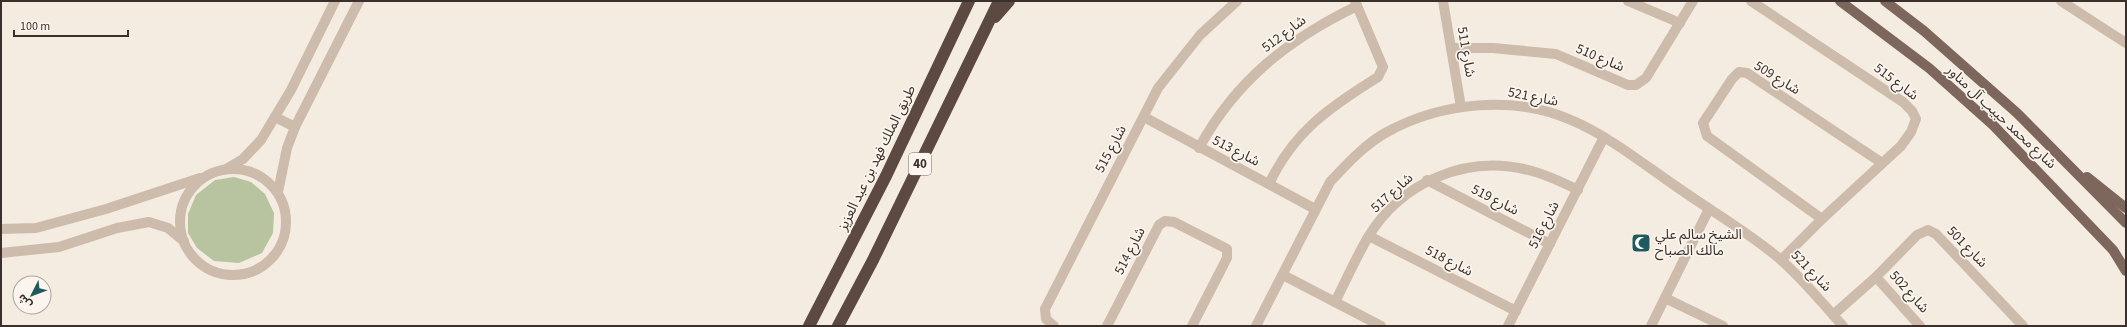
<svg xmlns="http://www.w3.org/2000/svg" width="2127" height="327" viewBox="0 0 2127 327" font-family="'Source Sans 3','Noto Sans Arabic',sans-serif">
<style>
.green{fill:#b8c4a0}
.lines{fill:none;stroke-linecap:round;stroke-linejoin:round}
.minor{stroke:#cdbbac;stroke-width:10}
.major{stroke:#7d675c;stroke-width:10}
.highway{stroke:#5c4a42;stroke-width:12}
.labels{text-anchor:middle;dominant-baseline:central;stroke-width:3.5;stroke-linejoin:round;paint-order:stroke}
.shield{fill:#fbf5ee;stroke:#756b66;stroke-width:1}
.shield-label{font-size:13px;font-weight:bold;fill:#3b302b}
.street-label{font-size:14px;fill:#3b302b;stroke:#fbf5ee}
.poi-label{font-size:14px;fill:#3b302b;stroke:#fbf5ee;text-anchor:start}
</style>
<rect width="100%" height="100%" fill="#f4ebe1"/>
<path class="green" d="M234,177l17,5 14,12 9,19 -1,20 -11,20 -23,10 -25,-2 -17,-13 -9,-15v-19l8,-19 19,-15z"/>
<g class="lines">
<g class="minor">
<path d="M1443,1l18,106"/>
<path d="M1628,1l52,22"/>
<path d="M1751,1l152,101 9,9 4,8 -5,13 -10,14 -79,73 -41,41"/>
<path d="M2061,1l65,42"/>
<path d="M1451,48h42l63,6 72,31h8l10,-7 47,-77"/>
<path d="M275,117l20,10"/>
<path d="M1144,117l171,92"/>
<path d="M1199,148c37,-68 90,-109 158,-142"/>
<path d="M226,169l17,-10 18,-19 30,-50 44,-89"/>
<circle cx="233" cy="222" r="53"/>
<path d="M1427,180l123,64"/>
<path d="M1269,184c25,-53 61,-77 109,-107l5,-10 -28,-66"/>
<path d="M278,192l9,-44 8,-21 64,-126"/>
<path d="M1822,219l-115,-83 -4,-13 29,-44 7,-7 8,1 135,90"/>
<path d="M1,229l35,-1 70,-19 94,-31"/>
<path d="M1369,236l147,75"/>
<path d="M1,253l58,-6 58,-19 32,-6 19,6 16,13"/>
<path d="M1283,275l98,51"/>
<path d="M1876,277l44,49"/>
<path d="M1665,298l58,28"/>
<path d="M1335,302c11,-22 21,-44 33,-65 33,-54 97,-83 160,-67 17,4 34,12 50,20"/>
<path d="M1833,315l43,-38 41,-42 11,-5 8,4 87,92"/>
<path d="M1054,326l-8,-7 -1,-10 113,-221 42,-53 37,-34"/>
<path d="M1107,326l52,-101 6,-4 9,1 53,27v9l-35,68"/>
<path d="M1256,326l74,-144c17,-18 35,-38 57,-50 55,-30 127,-37 184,-12 38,16 72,44 106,67 34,24 71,45 103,72 23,20 43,45 63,67"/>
<path d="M1508,326l96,-189"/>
<path d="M1651,326l58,-117"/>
</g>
<g class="major">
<path d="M1840,1l89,67 64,57 120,125 13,21"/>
<path d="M1885,1l39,30 93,82 109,110"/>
<path d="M2087,177l39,31"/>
</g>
<g class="highway">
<path d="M995,17l14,-16"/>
<path d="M809,326l77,-150 83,-175"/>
<path d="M838,326l35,-66 126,-259"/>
</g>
</g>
<defs>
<g id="mosque-square" transform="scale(1)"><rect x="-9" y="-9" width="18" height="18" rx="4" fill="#1f5a5e" stroke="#fbf5ee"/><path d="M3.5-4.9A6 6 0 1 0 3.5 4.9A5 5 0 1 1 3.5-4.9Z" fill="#fff"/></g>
</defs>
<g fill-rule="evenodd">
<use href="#mosque-square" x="1641" y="243"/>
</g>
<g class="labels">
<rect class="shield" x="909" y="153" width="22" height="22" rx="3"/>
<g class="shield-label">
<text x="920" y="164">40</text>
</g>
<g class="street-label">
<text transform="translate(1284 34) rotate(-37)">شارع 512</text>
<text transform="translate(1466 52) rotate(80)">شارع 511</text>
<text transform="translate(1600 58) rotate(23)">شارع 510</text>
<text transform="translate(1777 78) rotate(32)">شارع 509</text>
<text transform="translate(1896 82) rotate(37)">شارع 515</text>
<text transform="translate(1533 97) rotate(11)">شارع 521</text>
<text transform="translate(2001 117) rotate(43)">شارع محمد حبيب آل مناور</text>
<text transform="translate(1111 149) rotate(-62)">شارع 515</text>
<text transform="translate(1236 151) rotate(27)">شارع 513</text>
<text transform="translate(877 158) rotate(-64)">طريق الملك فهد بن عبد العزيز</text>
<text transform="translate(1392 193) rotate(-42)">شارع 517</text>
<text transform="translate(1495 200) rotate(27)">شارع 519</text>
<text transform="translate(1544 225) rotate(-63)">شارع 516</text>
<text transform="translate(1967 247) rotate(46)">شارع 501</text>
<text transform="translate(1130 251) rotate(-63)">شارع 514</text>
<text transform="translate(1449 261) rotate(27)">شارع 518</text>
<text transform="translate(1811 271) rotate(46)">شارع 521</text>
<text transform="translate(1909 292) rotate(48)">شارع 502</text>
</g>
<g class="poi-label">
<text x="1655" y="235">الشيخ سالم علي<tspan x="1655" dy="16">مالك الصباح</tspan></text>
</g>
</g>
<rect width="2127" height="327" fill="none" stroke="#3b302b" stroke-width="4"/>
<g transform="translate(32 295) rotate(228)"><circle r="19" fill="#fbf5ee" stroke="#aea6a0"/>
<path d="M0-3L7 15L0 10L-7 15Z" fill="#1f5a5e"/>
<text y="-6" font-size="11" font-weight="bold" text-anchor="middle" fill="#3b302b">ش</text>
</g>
<path d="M14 30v6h114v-6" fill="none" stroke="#3b302b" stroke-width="2"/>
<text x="20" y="30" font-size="12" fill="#3b302b" stroke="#fbf5ee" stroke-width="3" paint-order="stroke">100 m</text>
</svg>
